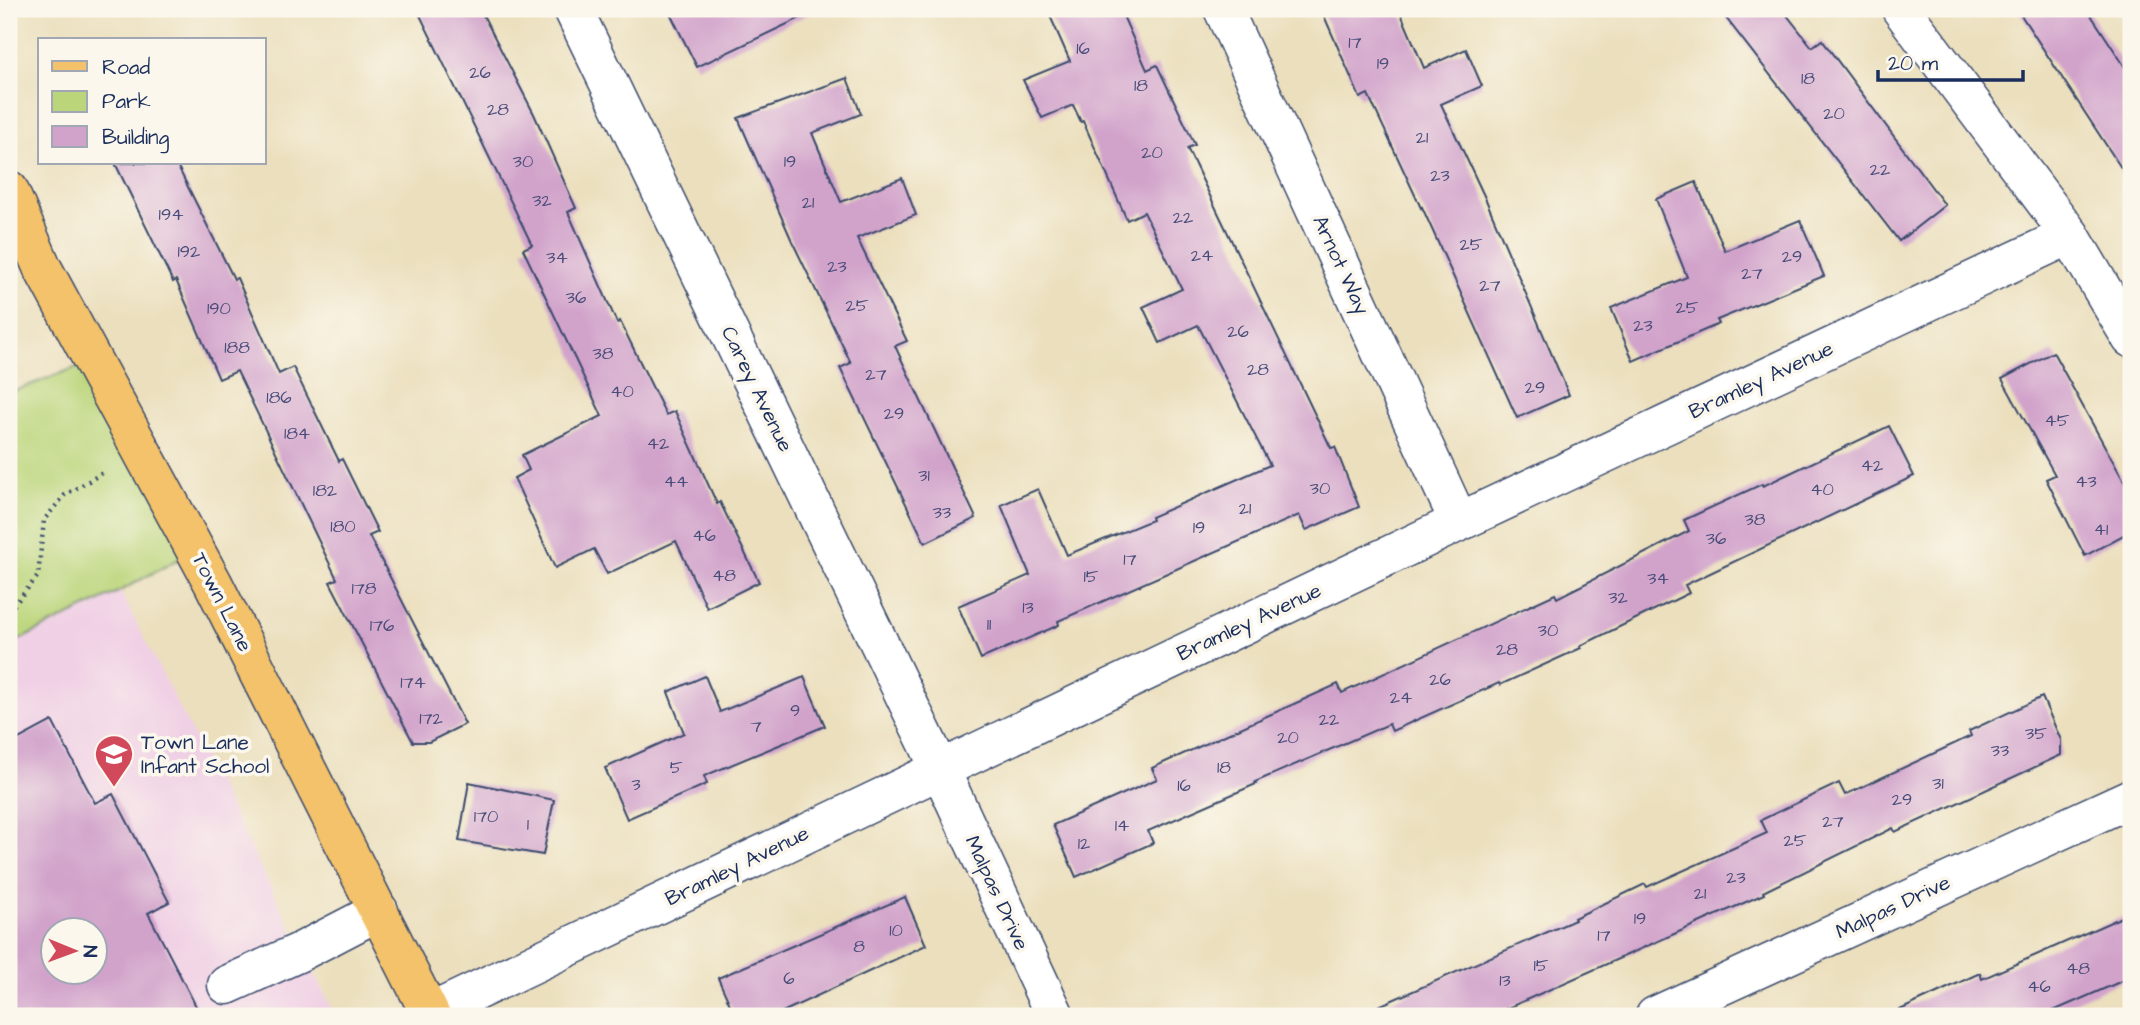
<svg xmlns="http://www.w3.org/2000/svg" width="2140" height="1025" font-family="'Architects Daughter',sans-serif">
	<rect width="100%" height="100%" fill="#fbf7ec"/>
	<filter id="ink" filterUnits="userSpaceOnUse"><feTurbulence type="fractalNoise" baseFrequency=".0143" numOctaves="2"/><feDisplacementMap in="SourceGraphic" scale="14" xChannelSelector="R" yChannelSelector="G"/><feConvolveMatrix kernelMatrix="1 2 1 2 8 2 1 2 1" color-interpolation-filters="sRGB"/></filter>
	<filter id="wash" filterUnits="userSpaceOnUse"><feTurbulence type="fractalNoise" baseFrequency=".00686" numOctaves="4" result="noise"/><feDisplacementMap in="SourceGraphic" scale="28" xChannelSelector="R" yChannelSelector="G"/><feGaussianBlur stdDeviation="1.57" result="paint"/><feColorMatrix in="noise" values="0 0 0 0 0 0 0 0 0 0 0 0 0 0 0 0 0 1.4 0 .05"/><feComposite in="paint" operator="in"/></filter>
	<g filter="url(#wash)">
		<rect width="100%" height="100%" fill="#ebdfbd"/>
		<path fill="#f0d0e5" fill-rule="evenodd" d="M120,591L336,1016H9V645ZM52,930H94V972H52Z"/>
		<path fill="#bbd57a" stroke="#6b826c" stroke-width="2" d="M93,361L195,550L120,591L9,645V393Z"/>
		<g id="blocks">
			<g fill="#d1a3cb" fill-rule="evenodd">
				<path d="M417,9H480L534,114L576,208L568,212L617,323L620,321L666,415L675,411L717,504L720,502L759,582L707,608L676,541L607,574L594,549L555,568L514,478L529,470L522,455L602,416L523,249L532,245Z"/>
				<path d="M668,9H819L697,67Z"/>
				<path d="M1047,9H1120L1147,70L1157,65L1195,145L1187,148L1331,448L1335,447L1359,507L1306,530L1299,515L1058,621L1059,625L981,659L958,606L1030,575L1001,505L1038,489L1067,555L1152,520L1151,517L1270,465L1198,325L1160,343L1143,307L1182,289L1144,212L1127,220L1083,121L1081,122L1073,105L1042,118L1023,80L1070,61Z"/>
				<path d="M1321,9H1399L1424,68L1466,49L1482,86L1441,104L1486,200L1569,395L1517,418L1422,207L1421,208L1368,94L1360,98Z"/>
				<path d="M1719,9H1782L1812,47L1822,40L1945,205L1899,241Z"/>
				<path d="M2017,9H2087L2131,76V183Z"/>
				<path d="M847,78L861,114L812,133L841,202L902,178L916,215L857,238L907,341L895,346L976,518L925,543L840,368L851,363L792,241L738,118Z"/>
				<path d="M115,163H176L234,279L237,278L279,374L293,367L339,461L342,459L378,532L369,536L465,724L429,742H413L330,582L337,579L237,371L219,379L176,280L173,282Z"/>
				<path d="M1696,182L1725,251L1800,220L1824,276L1717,320L1719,324L1633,361L1611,308L1687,277L1656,199Z"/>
				<path d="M2053,352L2131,494V531L2085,556L2046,479L2055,475L2002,379Z"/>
				<path d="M1889,426L1914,476L1685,585L1689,593L1580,646L1581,648L1500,685L1499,683L1392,731L1389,724L1255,782L1256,784L1148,831L1153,843L1076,877L1053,825L1157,779L1152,768L1338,684L1342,693L1555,594L1557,598L1689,531L1684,520L1762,484L1763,486Z"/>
				<path d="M705,676L720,712L804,677L825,726L704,776L707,784L627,819L605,768L684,733L668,692Z"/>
				<path d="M2042,697L2061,740V755L1895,832L1893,828L1763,892L1764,894L1490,1016H1356L1575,920L1574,918L1645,884L1647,887L1767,833L1761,820L1839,783L1845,795L1971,736L1969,731Z"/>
				<path d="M52,721L95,803L113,794L169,902L148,913L201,1016H9V744ZM52,930H94V972H52Z"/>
				<path d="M469,782L554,800L543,855L459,841Z"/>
				<path d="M905,897L926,945L774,1016H735L718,978Z"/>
				<path d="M2131,913V977L2042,1016H1887L1980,973L1982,979Z"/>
			</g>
		</g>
	</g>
	<g filter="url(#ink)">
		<use href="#blocks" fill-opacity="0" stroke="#3a496c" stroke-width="2"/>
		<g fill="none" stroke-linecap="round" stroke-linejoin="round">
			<g stroke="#3a496c" stroke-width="41">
				<g id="minor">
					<path d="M573,9L940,769L1055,1016"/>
					<path d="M1223,9L1459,522"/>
					<path d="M1901,9L2070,235L2131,338"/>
					<path d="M227,985L300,952L379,911"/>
					<path d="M430,1013L1459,522L2070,235"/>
					<path d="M1655,1016L2131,798"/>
				</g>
			</g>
			<g stroke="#3a496c" stroke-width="41">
				<path id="major" d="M9,190L42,267L213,583L431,1016"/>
			</g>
			<path stroke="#3a496c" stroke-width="4.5" stroke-dasharray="2 5" stroke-linecap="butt" d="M9,611L38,576L44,520L65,495L104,472"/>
			<use href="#minor" stroke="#fff" stroke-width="38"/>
			<use href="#major" stroke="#f3c26a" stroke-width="38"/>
		</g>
	</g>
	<defs>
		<g id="school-pin" transform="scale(2.0125)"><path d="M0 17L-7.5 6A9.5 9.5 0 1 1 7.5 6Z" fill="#d1495b" stroke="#fbf7ec"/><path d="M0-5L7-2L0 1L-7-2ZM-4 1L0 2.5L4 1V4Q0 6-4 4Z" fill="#fff"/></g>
	</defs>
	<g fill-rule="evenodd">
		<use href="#school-pin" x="114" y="754"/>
	</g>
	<g text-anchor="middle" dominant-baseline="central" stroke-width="7" stroke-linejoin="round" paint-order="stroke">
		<g font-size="18" fill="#484c79">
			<text x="1355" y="42">17</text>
			<text x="1083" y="48">16</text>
			<text x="1383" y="63">19</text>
			<text x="480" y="72">26</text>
			<text x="1808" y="78">18</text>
			<text x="1141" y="85">18</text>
			<text x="498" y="109">28</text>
			<text x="1834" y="113">20</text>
			<text x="1422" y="137">21</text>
			<text x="1152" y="152">20</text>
			<text x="523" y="161">30</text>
			<text x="790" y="161">19</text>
			<text x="1880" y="169">22</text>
			<text x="1440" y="175">23</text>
			<text x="542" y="200">32</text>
			<text x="808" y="202">21</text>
			<text x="171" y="214">194</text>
			<text x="1183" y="217">22</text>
			<text x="1471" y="244">25</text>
			<text x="189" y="251">192</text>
			<text x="1202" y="255">24</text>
			<text x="1792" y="256">29</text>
			<text x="557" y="257">34</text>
			<text x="837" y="266">23</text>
			<text x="1752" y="273">27</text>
			<text x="1490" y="285">27</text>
			<text x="576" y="297">36</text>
			<text x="857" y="305">25</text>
			<text x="1687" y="307">25</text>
			<text x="219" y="308">190</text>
			<text x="1643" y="325">23</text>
			<text x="1238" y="331">26</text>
			<text x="237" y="347">188</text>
			<text x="603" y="353">38</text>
			<text x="1258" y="369">28</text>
			<text x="876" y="374">27</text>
			<text x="1535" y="387">29</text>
			<text x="622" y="391">40</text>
			<text x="279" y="397">186</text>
			<text x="894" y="413">29</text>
			<text x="2057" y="420">45</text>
			<text x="297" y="433">184</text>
			<text x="658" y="443">42</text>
			<text x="1872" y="465">42</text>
			<text x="924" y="475">31</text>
			<text x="676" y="481">44</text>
			<text x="2086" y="481">43</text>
			<text x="1320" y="488">30</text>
			<text x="1822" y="489">40</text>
			<text x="325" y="490">182</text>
			<text x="1245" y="508">21</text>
			<text x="942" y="512">33</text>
			<text x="1755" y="519">38</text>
			<text x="343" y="526">180</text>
			<text x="1199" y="527">19</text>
			<text x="2101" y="529">41</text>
			<text x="704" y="535">46</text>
			<text x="1716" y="538">36</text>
			<text x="1130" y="559">17</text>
			<text x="724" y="575">48</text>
			<text x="1091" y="576">15</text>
			<text x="1658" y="578">34</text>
			<text x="364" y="588">178</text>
			<text x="1618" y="597">32</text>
			<text x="1028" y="607">13</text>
			<text x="989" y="624">11</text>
			<text x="382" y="625">176</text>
			<text x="1548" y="630">30</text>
			<text x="1507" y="649">28</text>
			<text x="1440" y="679">26</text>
			<text x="413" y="682">174</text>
			<text x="1401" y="697">24</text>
			<text x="795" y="710">9</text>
			<text x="431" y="718">172</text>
			<text x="1329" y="719">22</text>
			<text x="756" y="726">7</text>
			<text x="2036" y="733">35</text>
			<text x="1288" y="737">20</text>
			<text x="2000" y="750">33</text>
			<text x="676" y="767">5</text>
			<text x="1224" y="767">18</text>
			<text x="1938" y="783">31</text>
			<text x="636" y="784">3</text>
			<text x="1184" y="785">16</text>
			<text x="1902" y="799">29</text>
			<text x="486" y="816">170</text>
			<text x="1833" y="821">27</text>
			<text x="528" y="824">1</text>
			<text x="1122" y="825">14</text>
			<text x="1795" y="840">25</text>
			<text x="1084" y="843">12</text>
			<text x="1736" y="877">23</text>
			<text x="1700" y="893">21</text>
			<text x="1640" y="918">19</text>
			<text x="896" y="930">10</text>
			<text x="1604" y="935">17</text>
			<text x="859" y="946">8</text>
			<text x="1541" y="965">15</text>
			<text x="2078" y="968">48</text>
			<text x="789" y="978">6</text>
			<text x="1505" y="980">13</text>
			<text x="2039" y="986">46</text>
		</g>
		<g font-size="21" fill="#1b2f5e" stroke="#fbf7ec">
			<text transform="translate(1341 265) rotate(65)">Arnot Way</text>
			<text transform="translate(1761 380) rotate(-25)">Bramley Avenue</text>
			<text transform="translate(757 389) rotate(64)">Carey Avenue</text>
			<text transform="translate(222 602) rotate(63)">Town Lane</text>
			<text transform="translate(1249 622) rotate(-25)">Bramley Avenue</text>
			<text transform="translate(737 866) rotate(-26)">Bramley Avenue</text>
			<text transform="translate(997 893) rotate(65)">Malpas Drive</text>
			<text transform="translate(1893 907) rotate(-25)">Malpas Drive</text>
		</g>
		<g font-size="21" fill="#1b2f5e" stroke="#fbf7ec" text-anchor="start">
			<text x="141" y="742">Town Lane<tspan x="141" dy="24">Infant School</tspan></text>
		</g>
	</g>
	<rect width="2140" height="1025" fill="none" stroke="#fbf7ec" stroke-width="35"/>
	<rect x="38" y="38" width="228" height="126" fill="#fbf7ec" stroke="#a1a7b3" stroke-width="2"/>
	<rect x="52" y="61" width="35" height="10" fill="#f3c26a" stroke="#a1a7b3" stroke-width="2"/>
	<text x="102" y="74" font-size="21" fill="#1b2f5e">Road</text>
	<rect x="52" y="91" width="35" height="21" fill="#bbd57a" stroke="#a1a7b3" stroke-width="2"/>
	<text x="102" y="108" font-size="21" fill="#1b2f5e">Park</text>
	<rect x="52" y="126" width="35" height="21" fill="#d1a3cb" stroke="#a1a7b3" stroke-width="2"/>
	<text x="102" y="144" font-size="21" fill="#1b2f5e">Building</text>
	<g transform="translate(74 951) rotate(91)"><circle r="33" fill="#fbf7ec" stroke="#a1a7b3" stroke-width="2"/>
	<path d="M0-5L12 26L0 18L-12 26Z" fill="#d1495b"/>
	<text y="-10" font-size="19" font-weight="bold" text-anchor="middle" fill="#1b2f5e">N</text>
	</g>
	<path d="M1878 70v10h145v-10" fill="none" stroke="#1b2f5e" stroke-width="3.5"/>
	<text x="1888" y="70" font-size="21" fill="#1b2f5e" stroke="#fbf7ec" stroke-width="5" paint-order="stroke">20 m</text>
</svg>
